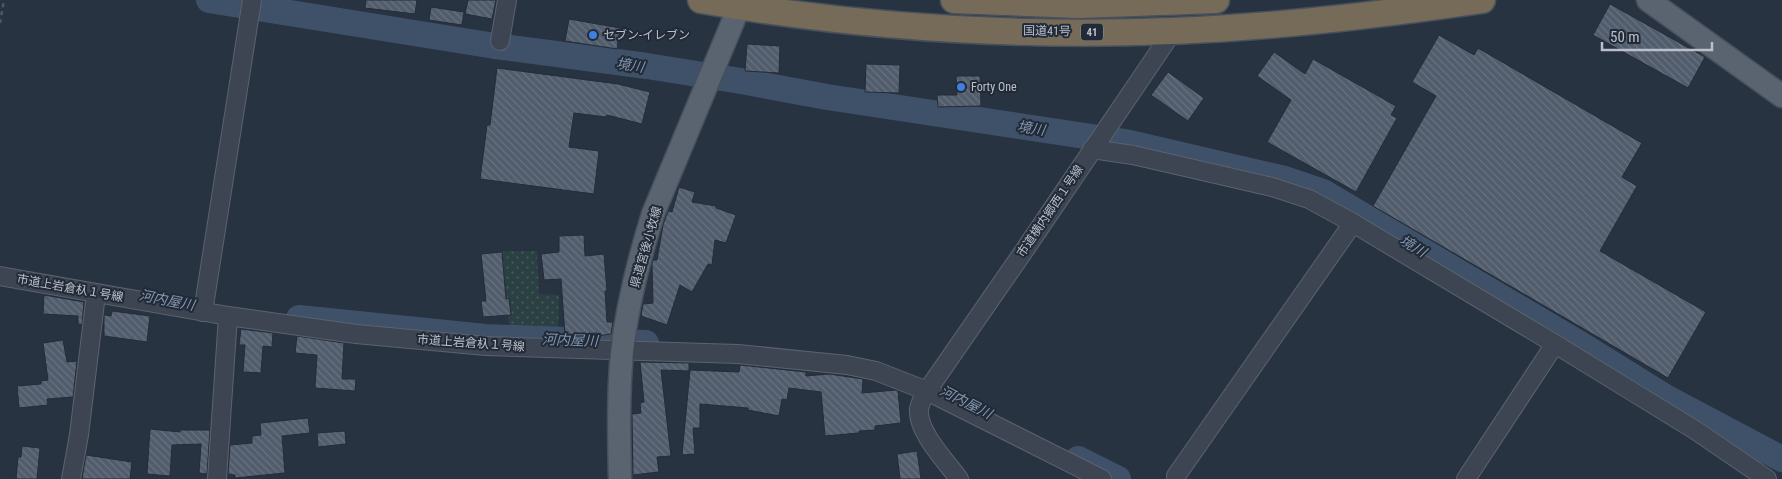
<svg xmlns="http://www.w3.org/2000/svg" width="1782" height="479" font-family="'Roboto Condensed','Noto Sans JP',sans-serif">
	<defs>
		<pattern id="park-dots" width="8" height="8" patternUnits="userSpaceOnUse" patternTransform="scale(1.25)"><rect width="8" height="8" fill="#2a4042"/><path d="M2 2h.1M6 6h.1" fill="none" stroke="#475a5c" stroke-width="1.8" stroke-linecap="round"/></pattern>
		<pattern id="building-back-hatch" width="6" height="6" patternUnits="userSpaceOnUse" patternTransform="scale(1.25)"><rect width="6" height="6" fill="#515c6c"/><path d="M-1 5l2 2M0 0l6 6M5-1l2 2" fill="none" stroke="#687280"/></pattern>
	</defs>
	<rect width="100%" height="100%" fill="#283341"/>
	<path fill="url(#park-dots)" d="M503,251H537L539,294L559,295L558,335L509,333L508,298L503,296Z"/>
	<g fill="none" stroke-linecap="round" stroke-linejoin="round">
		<g stroke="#3f5169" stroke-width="26">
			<path d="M209,0L495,46L647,66L741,81L827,97L1125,142L1285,179L1323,192L1580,344L1667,398L1782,459"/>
			<path d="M299,318L485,337L646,343"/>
			<path d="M1078,459L1118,479"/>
		</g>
	</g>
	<g fill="url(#building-back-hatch)" stroke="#232c38">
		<path d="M366,0H417L415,14L365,8Z"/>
		<path d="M468,0H496L492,19L465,14Z"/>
		<path d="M1610,4L1705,57L1688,88L1593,35Z"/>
		<path d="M431,7L464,12L462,25L429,20Z"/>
		<path d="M569,19L620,28L617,49L565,41Z"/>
		<path d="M1439,35L1474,55L1478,48L1642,143L1622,177L1637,186L1600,251L1706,312L1668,378L1373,206L1436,96L1412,82Z"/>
		<path d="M747,44L780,46L779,73L745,71Z"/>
		<path d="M1274,52L1305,74L1313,59L1396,106L1391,115L1397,118L1356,192L1267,142L1291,100L1257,76Z"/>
		<path d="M866,64L900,65L899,93L865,92Z"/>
		<path d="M497,68L618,84L650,92L642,124L607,115L606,117L574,113L569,147L599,151L594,194L480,179L487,125H490Z"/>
		<path d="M1168,72L1204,98L1188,121L1151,95Z"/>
		<path d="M956,76H980L981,106L938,107L937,95H957Z"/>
		<path d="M679,187L695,192L692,202L716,206V208L736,215L726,243L715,240L712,265L708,264L692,292L680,285L667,325L641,316L643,304L653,303L652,264L653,260H657L663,225L668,211L672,212Z"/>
		<path d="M584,235L585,256L604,254L607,291H605L607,322H613L611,334L597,336V333L565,335L561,279L544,280L541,254L559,252V236Z"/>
		<path d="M502,252L506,299L509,298L511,315L483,317L481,301H486L481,254Z"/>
		<path d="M44,295L84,302L82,325L78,324V316L43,314Z"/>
		<path d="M112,311L150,316L147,342L104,336V315L111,316Z"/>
		<path d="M241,329L273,333L272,347L263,346L261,373L243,372L245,345H239Z"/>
		<path d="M297,336L344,343L342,379H356L355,391L315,388L317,355L295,353Z"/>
		<path d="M63,340L67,362L77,361L73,397L47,399L48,405L19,408L17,386L41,384V381L48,380L43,343Z"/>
		<path d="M640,362L689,363V371L661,370L671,456L657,457L659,472L633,475L632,414L641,413L640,403L644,402Z"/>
		<path d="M740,365L806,372V376L829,374L863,379L862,393L896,390L898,391L901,423L875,426V430L859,431V433L825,436L821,392L789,388L787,400L782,399L779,416L748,410V408L700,404V428H693L695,454L682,455L690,370L739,372Z"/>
		<path d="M308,418L310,433L282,436L285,473L235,478V475L228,474L230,445L252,443V436L261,435L260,423Z"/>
		<path d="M150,429L180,432V430H210L207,474L199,473L201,444L172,445L170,476L147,474Z"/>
		<path d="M345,431L346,444L318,447L317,433Z"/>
		<path d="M22,446L40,448L37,479H16L18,457H21Z"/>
		<path d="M917,451L921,479H900L897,454Z"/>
		<path d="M86,455L132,462L130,479H82Z"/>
	</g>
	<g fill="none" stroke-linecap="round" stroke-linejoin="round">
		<g stroke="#5a636e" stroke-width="20">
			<g id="minor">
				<path d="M500,41L507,0"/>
				<path d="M1092,149L1133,155L1272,187L1309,199L1353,223L1555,344L1695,430L1767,479"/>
				<path d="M0,276L228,316L356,334L486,346L738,354L847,365L876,371L927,391L1102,479"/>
				<path d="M203,312L252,0"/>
				<path d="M1176,476L1353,223"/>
				<path d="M71,479L79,435L96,294"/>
				<path d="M217,479L228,316"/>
				<path d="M959,479C946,461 917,432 919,409C920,403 924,396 927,391L1026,248L1173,31"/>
				<path d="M1466,479L1555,344"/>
			</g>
		</g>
		<g stroke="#464e5a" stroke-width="25">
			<g id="major">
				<path d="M1648,0L1782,96"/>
				<path d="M620,479C619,437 618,395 622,352C627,306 639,259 653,214L742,0"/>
			</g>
		</g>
		<g stroke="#47505b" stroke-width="29">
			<g id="highway">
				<path d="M701,0C856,27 1015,37 1173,31C1276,27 1380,15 1482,0"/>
				<path d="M954,0L1078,5L1216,0"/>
			</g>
		</g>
		<path stroke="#485c5f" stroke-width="2.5" stroke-dasharray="4 4" stroke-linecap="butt" d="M0,23L4,0"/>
		<use href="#minor" stroke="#3c4551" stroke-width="18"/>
		<use href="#major" stroke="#5a6471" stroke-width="22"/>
		<use href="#highway" stroke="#766b59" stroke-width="26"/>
	</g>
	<g fill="#3f7fe0" stroke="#212a36" stroke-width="2">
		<circle cx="593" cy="35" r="5"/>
		<circle cx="961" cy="87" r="5"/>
	</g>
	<g text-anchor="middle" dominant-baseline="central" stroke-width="4" stroke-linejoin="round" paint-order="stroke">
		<rect fill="#212a36" stroke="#8b939e" stroke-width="1" x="1081" y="23.5" width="22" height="17" rx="4"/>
		<g font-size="11" font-weight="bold" fill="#b9c0cb">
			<text x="1092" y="32">41</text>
		</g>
		<g font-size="12" fill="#b9c0cb" stroke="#212a36">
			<text transform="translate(1047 31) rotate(1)">国道41号</text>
			<text transform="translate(1050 211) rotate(-56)">市道横内郷西１号線</text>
			<text transform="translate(646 247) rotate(-74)">県道宮後小牧線</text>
			<text transform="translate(70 288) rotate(10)">市道上岩倉杁１号線</text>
			<text transform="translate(471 343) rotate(4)">市道上岩倉杁１号線</text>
		</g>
		<g font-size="12" fill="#b9c0cb" stroke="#212a36" text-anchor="start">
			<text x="603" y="35">セブン-イレブン</text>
			<text x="971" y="87">Forty One</text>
		</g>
		<g font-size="14" font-style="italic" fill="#8297b1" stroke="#212a36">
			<text transform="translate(630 65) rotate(9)">境川</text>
			<text transform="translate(1031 128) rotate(9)">境川</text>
			<text transform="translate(1413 246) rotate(31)">境川</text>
			<text transform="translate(167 300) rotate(11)">河内屋川</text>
			<text transform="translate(570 340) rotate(2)">河内屋川</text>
			<text transform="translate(966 402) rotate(27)">河内屋川</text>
		</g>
	</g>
	<path d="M1602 42v8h110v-8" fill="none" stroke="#b9c0cb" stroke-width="2.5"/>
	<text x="1610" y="42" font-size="15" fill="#b9c0cb" stroke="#212a36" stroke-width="4" paint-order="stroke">50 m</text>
</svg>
